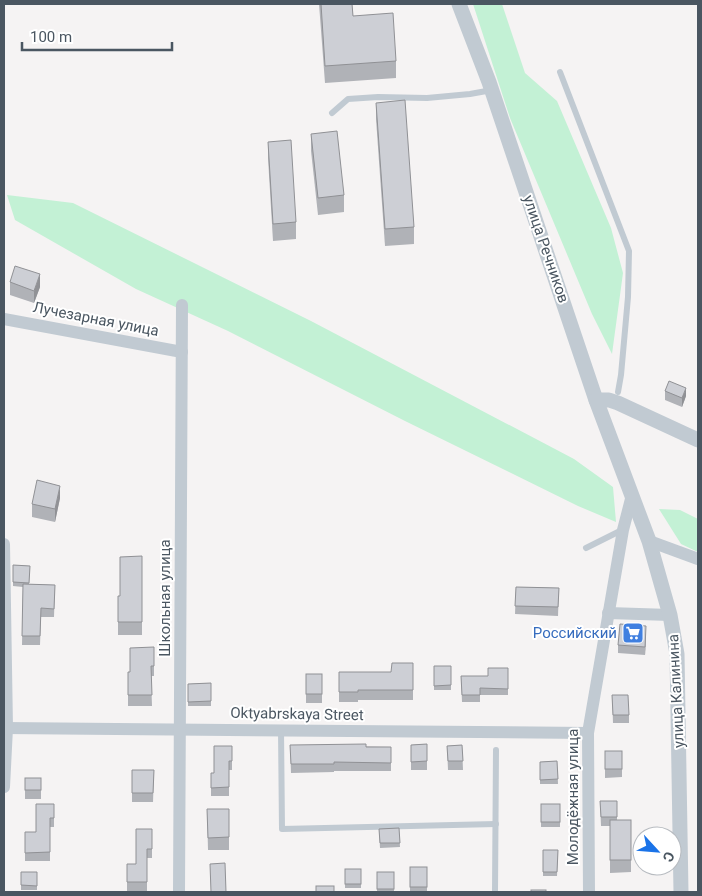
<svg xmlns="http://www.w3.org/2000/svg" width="702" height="896" font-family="Roboto,sans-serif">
	<rect width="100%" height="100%" fill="#f5f3f3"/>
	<g fill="#c3f1d5">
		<path d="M473,4H502L525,73L557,101L611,228L623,273L612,354L592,314L510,118Z"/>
		<path d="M7,195L73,203L311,321L574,459L613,487L616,522L578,506L405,421L228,331L136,289L15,220Z"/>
		<path d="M659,509L680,510L698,519V552L681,544Z"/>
	</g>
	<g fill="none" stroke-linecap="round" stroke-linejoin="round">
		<g stroke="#c1cad2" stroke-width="6">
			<path d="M560,72L629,251L628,297L621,375L618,392"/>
			<path d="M332,113L348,99L378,97L427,98L470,94L492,90"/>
			<path d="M586,548L622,530"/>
			<path d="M281,730L282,829L496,824"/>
			<path d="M495,892L496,750"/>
		</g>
		<g stroke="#c1cad2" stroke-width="12">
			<path d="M4,319L182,352"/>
			<path d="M649,541L698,559"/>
			<path d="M4,544L7,728L4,787"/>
			<path d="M608,613L670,615"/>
			<path d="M4,728L588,733"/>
			<path d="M179,892L182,305"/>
			<path d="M589,892L588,733L623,530L632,495"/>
		</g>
		<g stroke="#c1cad2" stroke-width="15">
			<path d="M459,4L489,82L596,400L649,541L670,615L677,654L681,892"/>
			<path d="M596,400H609L618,403L698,440"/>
		</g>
	</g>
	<g fill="#b0b2b7">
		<path d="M319,4H352L353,16L396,61V78L325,83Z"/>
		<path d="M376,103L414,227V244L385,246L376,119Z"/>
		<path d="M311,134L344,195V212L318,215L311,151Z"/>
		<path d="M268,142L296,222V239L273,241L268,158Z"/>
		<path d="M10,282L40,287L34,303L10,295Z"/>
		<path d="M665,391L686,396L682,407L665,400Z"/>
		<path d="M60,498L55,522L32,517V504Z"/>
		<path d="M142,556V635H118V596H120Z"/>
		<path d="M13,565L30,566L29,584L55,585L54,617H41L40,645H22L23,587L13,586Z"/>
		<path d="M516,587L559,588L558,616L515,614Z"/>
		<path d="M646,634L645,655L618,653V645Z"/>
		<path d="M154,647V676H151L152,706H128V672H130Z"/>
		<path d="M413,663V700H358V702H339V672H391Z"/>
		<rect x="434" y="666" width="17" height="24"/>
		<path d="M508,668V695H480V702H462L461,676H488Z"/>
		<rect x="306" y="674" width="16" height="29"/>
		<path d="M211,683V706H188V684Z"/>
		<path d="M612,695L629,715V723H613Z"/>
		<path d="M427,744V770H411V745Z"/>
		<path d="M290,745L391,747V771H334V772L291,773Z"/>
		<path d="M462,745L463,770H448L447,746Z"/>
		<path d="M232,746V770H229V796H211V773H214Z"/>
		<path d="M605,751H622V777L605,778Z"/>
		<path d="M557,761L558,784H540V762Z"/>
		<path d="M132,770H154L153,802H132Z"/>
		<rect x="25" y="778" width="16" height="21"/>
		<path d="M600,801H617V820H631V872L610,873V826H601Z"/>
		<path d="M54,804V827H50V861H25V832H36Z"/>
		<rect x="541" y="804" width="19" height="23"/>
		<path d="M207,809H229V850H208Z"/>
		<path d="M399,828L400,847L380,848L379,829Z"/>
		<path d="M152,829V858H147V891H127V864H136Z"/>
		<path d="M543,850H558L557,876H543Z"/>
		<rect x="410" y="867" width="17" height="24"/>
		<rect x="345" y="869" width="16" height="19"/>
		<rect x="21" y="872" width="16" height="18"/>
		<rect x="377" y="872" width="17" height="20"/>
	</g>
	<g fill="#909195">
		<path d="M40,274V287L34,303V291Z"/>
		<path d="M686,388V396L682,407V398Z"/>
		<path d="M60,486V498L55,522V509Z"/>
		<path d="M646,626V634L645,655V647Z"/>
	</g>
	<g fill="#cdcfd5" stroke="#909195">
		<path d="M321,4H352L353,16L393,13L396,61L325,66Z"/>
		<path d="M405,100L414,227L385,229L376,103Z"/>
		<path d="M337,131L344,195L318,198L311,134Z"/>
		<path d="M291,140L296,222L273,224L268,142Z"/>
		<path d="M15,266L40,274L34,291L10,282Z"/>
		<path d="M669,381L686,388L682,398L665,391Z"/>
		<path d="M37,480L60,486L55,509L32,504Z"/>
		<path d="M142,556V622H118V596H120V557Z"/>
		<path d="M13,565L30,566L29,583L13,582Z"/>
		<path d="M23,584L55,585L54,609L41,608L40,636H22Z"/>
		<path d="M516,587L559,588L558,607L515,606Z"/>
		<path d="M620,624L646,626L645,647L618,645Z"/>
		<path d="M154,647V666H151L152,695H128V672H130V648Z"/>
		<path d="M392,663H413V690H358V692H339V672H391Z"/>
		<path d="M434,666H451V685L434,686Z"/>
		<path d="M488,668H508V689L480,688V695H462L461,676H488Z"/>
		<rect x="306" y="674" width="16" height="20"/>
		<path d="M211,683V701L188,702V684Z"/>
		<path d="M612,695H628L629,715H613Z"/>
		<path d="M366,744V747H391V763L334,762V764H291L290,745Z"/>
		<path d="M427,744V761L411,762V745Z"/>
		<path d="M462,745L463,761H448L447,746Z"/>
		<path d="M214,746H232V761H229V787L211,788V773H214Z"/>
		<rect x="605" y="751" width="17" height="18"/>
		<path d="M557,761L558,779L540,780V762Z"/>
		<path d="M132,770H154L153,793H132Z"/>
		<rect x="25" y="778" width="16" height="12"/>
		<path d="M600,801H617V817H601Z"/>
		<path d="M36,804H54V818H50V852L25,853V832H36Z"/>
		<rect x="541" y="804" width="19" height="18"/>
		<path d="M207,809H229V837L208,838Z"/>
		<rect x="610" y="820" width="21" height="40"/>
		<path d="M399,828L400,843H380L379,829Z"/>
		<path d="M136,829H152V849H147V882H127V864H136Z"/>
		<path d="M543,850H558L557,872H543Z"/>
		<path d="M225,863L226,892H211L210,864Z"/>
		<rect x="410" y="867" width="17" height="20"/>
		<rect x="345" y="869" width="16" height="15"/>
		<path d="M21,872H37V886L21,885Z"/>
		<rect x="377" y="872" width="17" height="17"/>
		<rect x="316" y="886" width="18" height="6"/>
		<rect x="531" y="890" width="15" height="2"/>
	</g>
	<defs>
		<g id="supermarket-square" transform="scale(1.125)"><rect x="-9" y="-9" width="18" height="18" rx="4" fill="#3f7fe0" stroke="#fff"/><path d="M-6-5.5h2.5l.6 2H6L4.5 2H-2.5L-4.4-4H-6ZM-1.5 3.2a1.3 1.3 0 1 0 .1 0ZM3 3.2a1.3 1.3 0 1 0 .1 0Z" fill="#fff"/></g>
	</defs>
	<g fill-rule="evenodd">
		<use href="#supermarket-square" x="633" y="633"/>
	</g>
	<g text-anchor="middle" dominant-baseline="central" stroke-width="4" stroke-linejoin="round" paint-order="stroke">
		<g font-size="15" fill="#4a5661" stroke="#fff">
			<text transform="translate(546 249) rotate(71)">улица Речников</text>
			<text transform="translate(96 319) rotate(11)">Лучезарная улица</text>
			<text transform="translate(165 598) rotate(-90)">Школьная улица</text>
			<text transform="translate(676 691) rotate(-93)">улица Калинина</text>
			<text transform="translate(297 714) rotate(1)">Oktyabrskaya Street</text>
			<text transform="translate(573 797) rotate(-90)">Молодёжная улица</text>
		</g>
		<g font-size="15" fill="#366cbe" stroke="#fff" text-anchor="end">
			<text x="617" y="633">Российский</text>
		</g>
	</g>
	<rect width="702" height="896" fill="none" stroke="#4a5661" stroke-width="10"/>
	<g transform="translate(657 851) rotate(116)"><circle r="24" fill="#ffffff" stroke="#b7bbc0"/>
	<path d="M0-4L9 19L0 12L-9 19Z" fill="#1a73e8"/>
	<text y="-8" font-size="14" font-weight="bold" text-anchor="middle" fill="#4a5661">С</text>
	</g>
	<path d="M22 42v8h150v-8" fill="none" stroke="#4a5661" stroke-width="2.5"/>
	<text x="30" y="42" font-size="15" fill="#4a5661" stroke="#ffffff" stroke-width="4" paint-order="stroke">100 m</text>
</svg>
